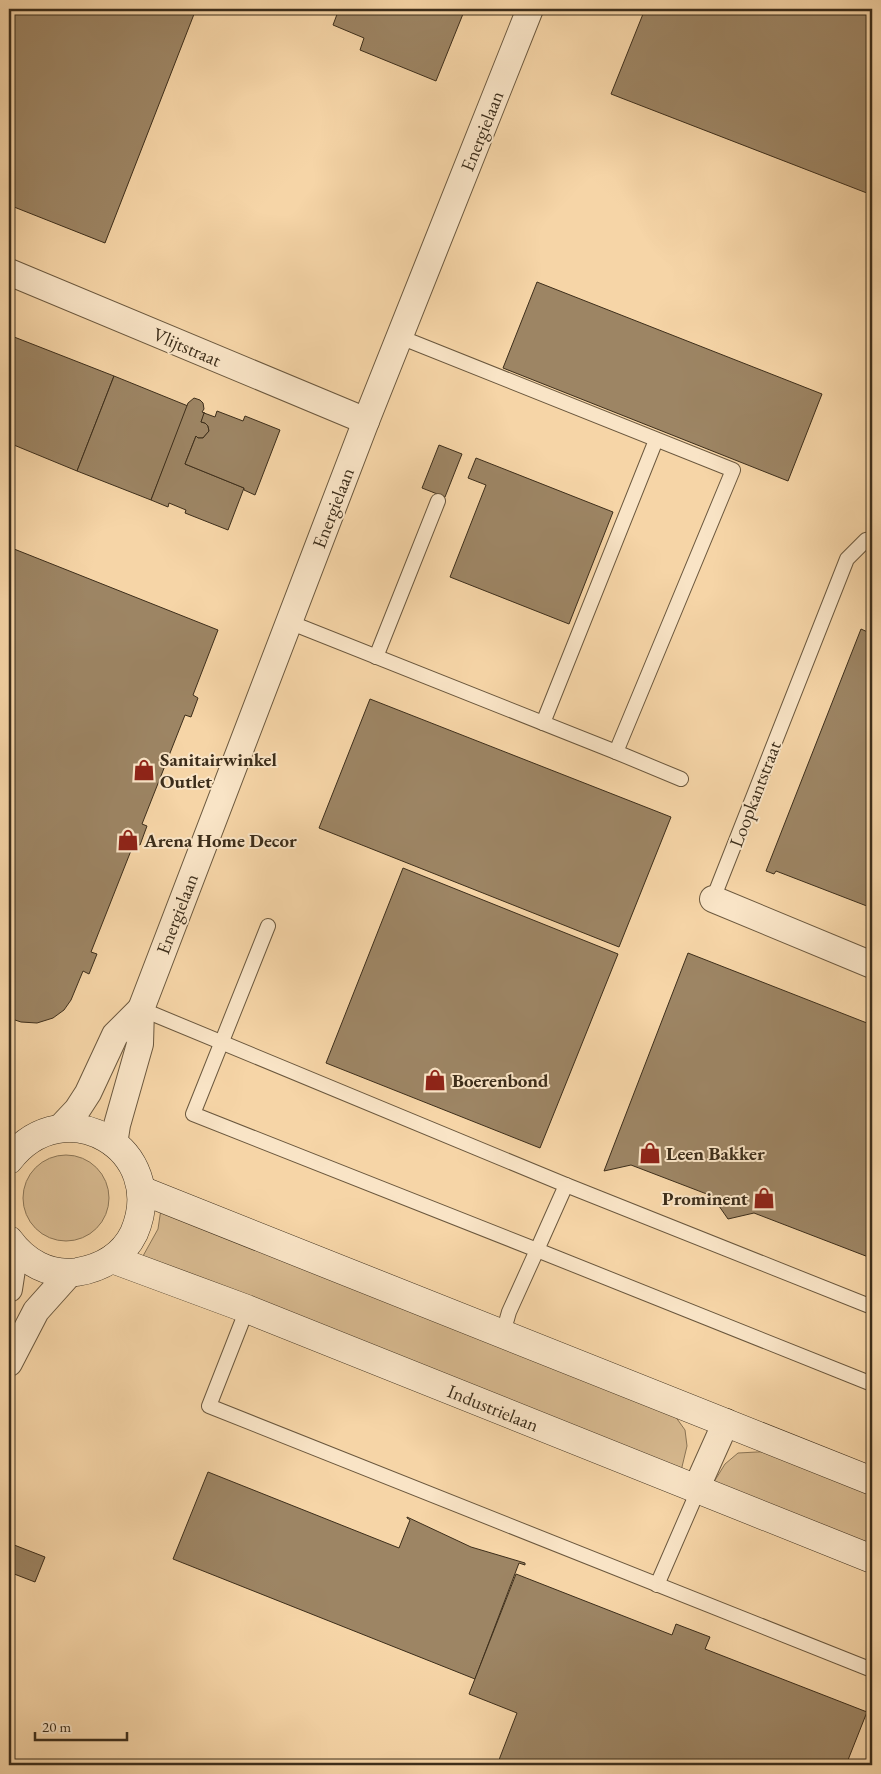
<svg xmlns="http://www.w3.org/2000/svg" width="881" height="1774" font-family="'EB Garamond',serif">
	<rect width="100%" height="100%" fill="#f6d5a7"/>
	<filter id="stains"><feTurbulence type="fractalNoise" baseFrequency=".004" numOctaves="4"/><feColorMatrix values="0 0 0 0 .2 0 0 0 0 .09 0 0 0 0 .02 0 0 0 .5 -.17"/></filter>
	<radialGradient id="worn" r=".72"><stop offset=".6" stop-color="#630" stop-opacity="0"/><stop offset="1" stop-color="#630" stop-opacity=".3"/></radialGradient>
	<g fill="#d7b98f" stroke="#8a7455">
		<circle cx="66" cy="1198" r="43"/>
		<path d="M161,1209L675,1416L685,1430L687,1446L681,1471L143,1256L158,1229Z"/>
		<path d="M776,1451L872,1489V1548L712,1485L725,1464L738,1453Z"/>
	</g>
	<g fill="#9d8564" stroke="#3d2e1b">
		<path d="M9,9H196L105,243L9,205Z"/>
		<path d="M339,9H465L436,81L360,50L364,38L333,25Z"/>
		<path d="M645,9H872V195L611,94Z"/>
		<path d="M537,282L822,394L788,481L503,368Z"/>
		<path d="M9,335L114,376L77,471L9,443Z"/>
		<path d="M114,376L188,406L151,500L77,471Z"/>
		<path d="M194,398L200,400L203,403L204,409L202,412L205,413L201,422L205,423L208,426L209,431L203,438H198L196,436L185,464L244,488L228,530L185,513L186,510L169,503L168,507L151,500L188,403Z"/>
		<path d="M217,411L243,421L245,416L280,430L255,495L244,490V488L185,464L196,436L198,438H203L209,431L208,426L205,423L201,422L204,413L215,417Z"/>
		<path d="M439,445L462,454L445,497L422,488Z"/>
		<path d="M476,458L613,512L569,624L450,577L486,485L468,478Z"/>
		<path d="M9,547L218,630L193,695L198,698L191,717L185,715L142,824L147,826L140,845L134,843L91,952L97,954L89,974L83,971L71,1000L64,1010L53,1018L37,1023L21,1022L9,1018Z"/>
		<path d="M872,599V613L868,611Z"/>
		<path d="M861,629L872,634V910V908L776,871L774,874L766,871Z"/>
		<path d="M370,699L671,817L619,947L319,828Z"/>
		<path d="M403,868L618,954L540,1148L326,1063Z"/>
		<path d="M688,953L872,1025V1261L871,1258L754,1213L728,1219L712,1196L631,1165L604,1171Z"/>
		<path d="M208,1472L399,1548L410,1520L407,1518V1517L471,1547L525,1563V1565L519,1563L475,1679L173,1559Z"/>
		<path d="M9,1543L45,1557L35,1582L9,1572Z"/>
		<path d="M516,1574L672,1635L676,1624L710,1637L705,1649L867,1712L846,1765H497L517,1713L469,1694Z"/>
	</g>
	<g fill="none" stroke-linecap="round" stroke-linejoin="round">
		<g stroke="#6b583e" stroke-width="16">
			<g id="lane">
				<path d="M289,622L616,752L733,470L400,337"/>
				<path d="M376,657L438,501"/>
				<path d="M543,723L656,440"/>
				<path d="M616,752L681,779"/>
				<path d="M713,899L847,559L866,540L872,539"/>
				<path d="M268,926L193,1114L537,1250L509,1312L503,1333"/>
				<path d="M141,1009L566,1185L872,1307"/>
				<path d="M566,1185L537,1250L872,1384"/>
				<path d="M247,1309L209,1406L872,1670"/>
				<path d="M657,1585L693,1502L696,1489"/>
			</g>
		</g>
		<g stroke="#6b583e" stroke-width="28">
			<g id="street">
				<path d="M9,272L366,421"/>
				<path d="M713,899L872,965"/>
				<path d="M60,1128L77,1110L88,1093L115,1035L141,1009"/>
				<path d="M114,1144L117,1125L140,1044L141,1009L366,421L530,9"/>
				<path d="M9,1289L15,1250"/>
				<path d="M9,1363L36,1311L70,1273"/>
				<path d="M696,1489L726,1422"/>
			</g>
		</g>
		<g stroke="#3d2e1b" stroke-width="29">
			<g id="secondary">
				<path d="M9,1160C64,1088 170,1149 134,1233C123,1256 101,1268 77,1272C49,1276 25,1262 9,1240"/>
				<path d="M141,1190L872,1481"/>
				<path d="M112,1259L247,1309L872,1559"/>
			</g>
		</g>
		<use href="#lane" stroke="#f9e4c6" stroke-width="14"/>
		<use href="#street" stroke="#f9e4c6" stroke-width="26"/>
		<use href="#secondary" stroke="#f9e4c6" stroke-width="28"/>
	</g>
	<defs>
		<g id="shop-bare" transform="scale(1.725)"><path d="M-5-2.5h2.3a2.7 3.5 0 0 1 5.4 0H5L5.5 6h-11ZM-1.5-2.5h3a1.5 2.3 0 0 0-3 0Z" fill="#8f2418" stroke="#f9e4c6" stroke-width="2.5" paint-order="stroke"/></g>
	</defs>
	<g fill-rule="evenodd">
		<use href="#shop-bare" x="144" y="770"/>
		<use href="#shop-bare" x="128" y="840"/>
		<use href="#shop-bare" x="435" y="1080"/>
		<use href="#shop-bare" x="650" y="1153"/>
		<use href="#shop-bare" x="764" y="1198"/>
	</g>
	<g text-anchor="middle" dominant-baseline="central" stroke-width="4" stroke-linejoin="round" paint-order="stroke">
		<g font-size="19" fill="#3d2e1b" stroke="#f9e4c6">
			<text transform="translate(482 131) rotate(-68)">Energielaan</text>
			<text transform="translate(187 347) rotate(23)">Vlijtstraat</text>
			<text transform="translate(333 508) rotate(-69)">Energielaan</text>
			<text transform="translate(755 794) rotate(-69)">Loopkantstraat</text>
			<text transform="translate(177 914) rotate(-69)">Energielaan</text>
			<text transform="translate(493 1408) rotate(22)">Industrielaan</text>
		</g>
		<g font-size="19" font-weight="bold" fill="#3d2e1b" stroke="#f9e4c6" text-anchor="start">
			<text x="160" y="759">Sanitairwinkel<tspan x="160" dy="22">Outlet</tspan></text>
			<text x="144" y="840">Arena Home Decor</text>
			<text x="452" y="1080">Boerenbond</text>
			<text x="666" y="1153">Leen Bakker</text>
			<text x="748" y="1198" text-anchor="end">Prominent</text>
		</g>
	</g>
	<rect width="881" height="1774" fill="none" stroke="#f6d5a7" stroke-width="30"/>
	<rect x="10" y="10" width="861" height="1754" fill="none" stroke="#3d2e1b" stroke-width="2.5"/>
	<rect x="15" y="15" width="851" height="1744" fill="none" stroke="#3d2e1b"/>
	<path d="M35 1732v8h92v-8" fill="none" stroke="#3d2e1b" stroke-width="2.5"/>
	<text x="42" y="1732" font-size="15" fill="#3d2e1b" stroke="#f9e4c6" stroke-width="4" paint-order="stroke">20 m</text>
	<rect width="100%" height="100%" filter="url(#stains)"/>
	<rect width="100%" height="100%" fill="url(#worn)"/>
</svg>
